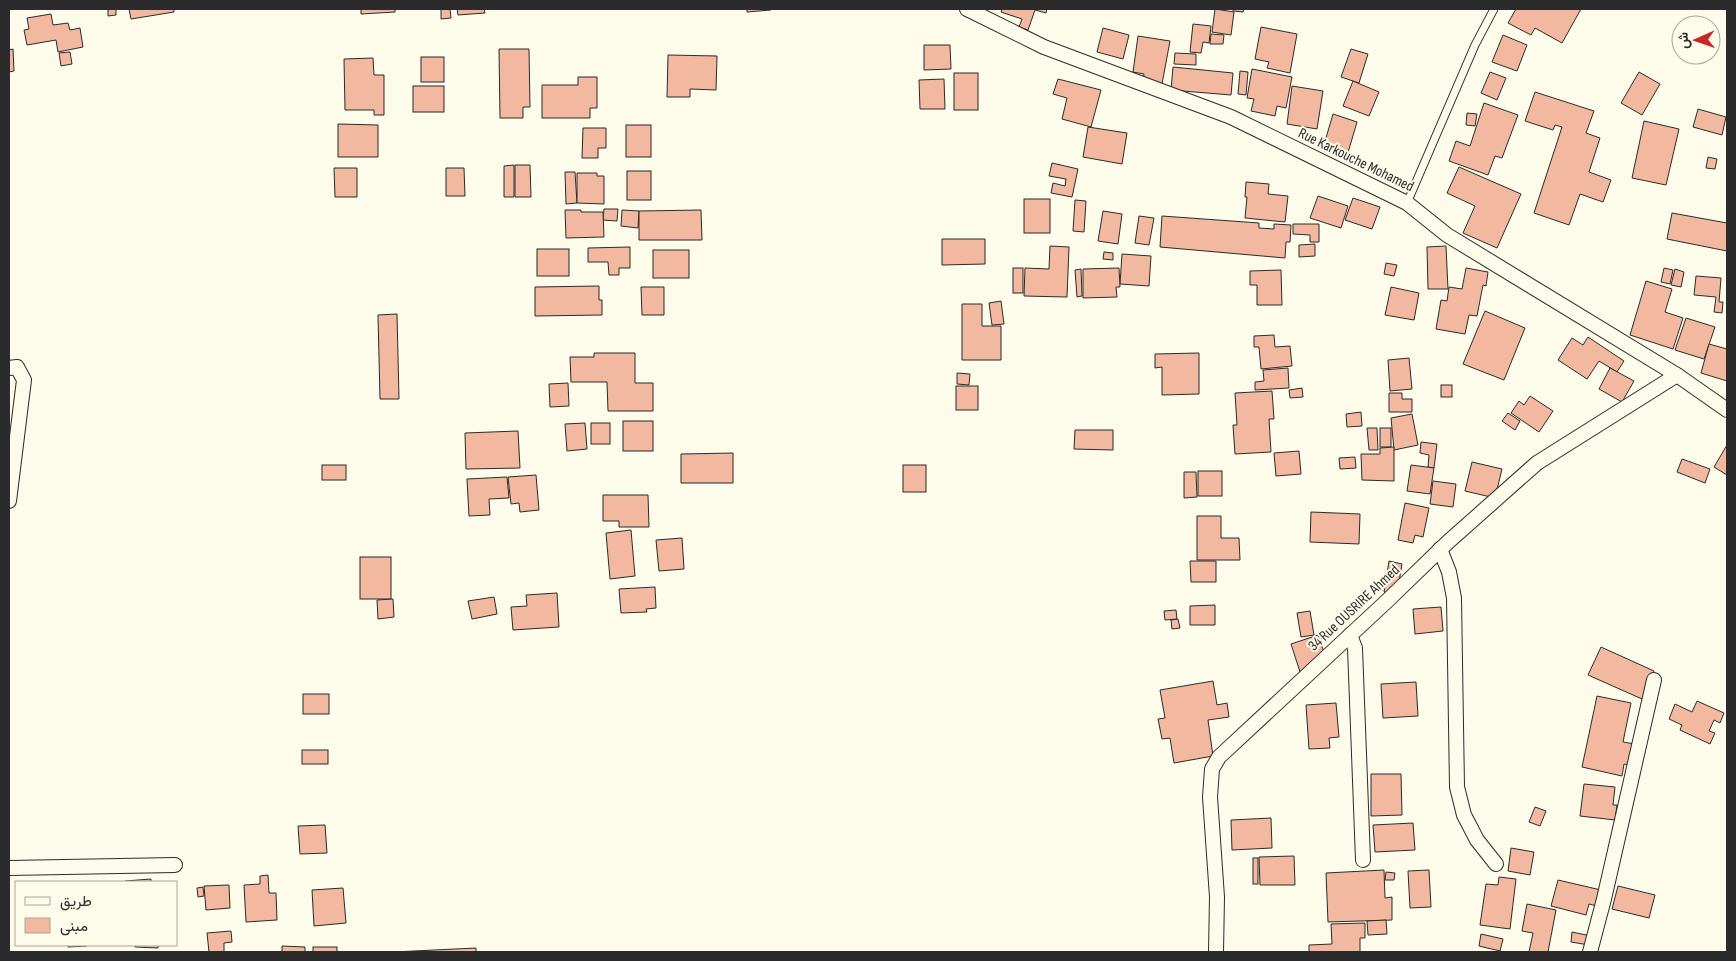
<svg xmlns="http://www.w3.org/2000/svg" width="1736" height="961" font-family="'Sofia Sans Condensed',Vazirmatn,sans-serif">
	<rect width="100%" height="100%" fill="#fdfbea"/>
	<g fill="#f2b8a0" stroke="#2b2b2b">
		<path d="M108,9H116V15L108,16Z"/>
		<path d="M129,9H174V12L131,19Z"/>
		<path d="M361,9H395V12L361,14Z"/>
		<path d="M441,9H450L451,18L441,19Z"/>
		<path d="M457,9H484L485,13L458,15Z"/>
		<path d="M747,9H771V10L747,12Z"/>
		<path d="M1002,9H1047L1046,13L1035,10L1028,30L1019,27L1022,19L1001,12Z"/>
		<path d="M1215,9L1234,12L1231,35L1212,32Z"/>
		<path d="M1233,9H1244L1243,12L1233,11Z"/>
		<path d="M1516,9H1581L1562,43L1535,28L1531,35L1508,23Z"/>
		<path d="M51,14L53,25L68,23L70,30L80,28L83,47L58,52L56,40L27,45L24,30L29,29L27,18Z"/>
		<path d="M1193,24L1211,26L1209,43L1203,42L1201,53L1190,52Z"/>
		<path d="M1261,27L1297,34L1290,73L1267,68L1269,62L1255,59Z"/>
		<path d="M1103,28L1129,35L1123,59L1097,52Z"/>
		<path d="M1211,34L1224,35L1223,44H1210Z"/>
		<path d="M1503,35L1527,45L1517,71L1492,62Z"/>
		<path d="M1138,36L1170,41L1162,84L1143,81L1144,74L1133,72Z"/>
		<path d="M924,45H950L951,69L924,70Z"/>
		<path d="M13,49L14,71L9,72V50Z"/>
		<path d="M499,49H529L530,107H523V118H500Z"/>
		<path d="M1351,49L1368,54L1359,83L1341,77Z"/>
		<path d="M70,52L72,64L61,66L59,53Z"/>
		<path d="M1175,53L1196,54V65L1174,64Z"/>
		<path d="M668,55L717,56L716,90L690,89V97H667Z"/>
		<rect x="421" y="57" width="23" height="25"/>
		<path d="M373,58L374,75H384V115H374V110H345L344,59Z"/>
		<path d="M1173,67L1233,73L1231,95L1171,90Z"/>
		<path d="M1252,69L1292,77L1286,108L1277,106L1275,116L1251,111L1254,99L1247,98Z"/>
		<path d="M1240,71L1248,72L1246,95L1238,94Z"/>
		<path d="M1490,72L1506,78L1497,100L1481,93Z"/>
		<path d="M1639,72L1660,84L1642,115L1621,103Z"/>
		<rect x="954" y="73" width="24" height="37"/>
		<path d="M578,77H597V108H590V118H542V85H578Z"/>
		<path d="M944,79L945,109H920L919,80Z"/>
		<path d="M1058,79L1101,90L1091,127L1062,119L1067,98L1053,94Z"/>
		<path d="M1353,81L1379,92L1369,116L1343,106Z"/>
		<rect x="413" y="86" width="31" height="26"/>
		<path d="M1292,86L1323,91L1317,129L1287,124Z"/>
		<path d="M1535,92L1594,111L1586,133L1600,138L1589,172L1611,180L1603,202L1580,194L1569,225L1534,213L1562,127L1555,125L1553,130L1525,121Z"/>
		<path d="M1484,103L1518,115L1502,158L1495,156L1488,175L1449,161L1456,141L1470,146Z"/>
		<path d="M1698,109L1726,117L1722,135L1693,127Z"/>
		<path d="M1467,113L1477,114L1475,126L1466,125Z"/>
		<path d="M1333,114L1357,122L1347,156L1323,148Z"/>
		<path d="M1644,121L1679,129L1666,185L1632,178Z"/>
		<path d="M338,124L378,125V157H338Z"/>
		<rect x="626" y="125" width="25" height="32"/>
		<path d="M1088,127L1127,133L1122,164L1083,157Z"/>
		<path d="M583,128H606V148H598V158H582Z"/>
		<path d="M1708,157L1717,159L1715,169L1706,168Z"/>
		<path d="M1052,163L1078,169L1072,197L1051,193L1053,183L1065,186L1066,179L1049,176Z"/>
		<path d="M514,165V197H504V166Z"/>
		<path d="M515,165H530L531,197H515Z"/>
		<path d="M1459,167L1521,194L1497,248L1463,233L1475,206L1447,193Z"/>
		<path d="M334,168H357V197H335Z"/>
		<path d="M446,168H464L465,196H446Z"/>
		<rect x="627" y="171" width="24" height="29"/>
		<path d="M565,172H575L577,203L566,204Z"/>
		<path d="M577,173H597V176H604V204L577,203Z"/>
		<path d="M1246,182L1269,184L1268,194L1288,196L1285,222L1245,218L1247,197H1245Z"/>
		<path d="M1318,196L1348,206L1341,228L1310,218Z"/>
		<path d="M1353,198L1380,207L1372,229L1345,220Z"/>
		<rect x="1024" y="199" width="26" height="34"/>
		<path d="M1075,200L1086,201L1084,232L1073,231Z"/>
		<path d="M604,209H618L617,221L603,220Z"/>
		<path d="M565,210H581V212H603L604,237L566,238Z"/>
		<path d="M622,210L639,211L638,228L621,226Z"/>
		<path d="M701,210L702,240H639V211Z"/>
		<path d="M1103,211L1122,214L1118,244L1098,241Z"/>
		<path d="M1672,213L1727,223V251L1667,239Z"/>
		<path d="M1139,216L1154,218L1149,245L1135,243Z"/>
		<path d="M1162,216L1259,223V228L1274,229V224L1291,225L1290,242H1286L1285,258L1160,247Z"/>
		<path d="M1293,224H1319V242H1310V235L1293,234Z"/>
		<path d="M942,239H985V264L942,265Z"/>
		<path d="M1315,244V256L1299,257V245Z"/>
		<path d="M1050,246L1069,247L1067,297L1024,296L1025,268L1049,269Z"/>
		<path d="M1446,246L1448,289H1428L1427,247Z"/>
		<path d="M630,247V268H619V275H609L608,262H588V248Z"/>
		<rect x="537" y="249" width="32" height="27"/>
		<rect x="653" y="250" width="36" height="28"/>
		<path d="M1104,252L1113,253V260L1103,259Z"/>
		<path d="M1122,254L1151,256L1149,286L1120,284Z"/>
		<path d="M1386,263L1397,265L1394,276L1384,274Z"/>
		<rect x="1013" y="268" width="10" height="25"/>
		<path d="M1119,268L1120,287H1116L1117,297L1083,298V269Z"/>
		<path d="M1466,268L1488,272L1486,286L1483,285L1477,316L1469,315L1465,334L1436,329L1441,300L1447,301L1449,287L1462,289Z"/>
		<path d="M1664,268L1673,270L1670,284L1661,282Z"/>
		<path d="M1081,269L1082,296L1077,297L1075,270Z"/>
		<path d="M1675,269L1684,272L1681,287L1671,285Z"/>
		<path d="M1281,270L1282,305H1257V285H1250V271Z"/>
		<path d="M1696,276L1721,278L1719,302H1723L1722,313L1714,312L1716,297L1694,295Z"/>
		<path d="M1646,281L1672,289L1665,312L1683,318L1673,349L1630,335Z"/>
		<path d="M599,286V300H602V315L535,316V287Z"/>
		<path d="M641,287H664V315H642Z"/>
		<path d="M1391,287L1419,293L1414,320L1385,315Z"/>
		<path d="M1001,301L1004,324L992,325L989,303Z"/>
		<path d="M962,304H982V326H1001V360H962Z"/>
		<path d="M1485,311L1525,328L1504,380L1463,364Z"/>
		<path d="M397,314L399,399H380L378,315Z"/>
		<path d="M1686,318L1715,327L1704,359L1675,350Z"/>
		<path d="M1274,335L1275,347L1290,346L1292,366L1261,369L1259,347H1254V336Z"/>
		<path d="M1588,337L1624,361L1617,372L1599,361L1587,379L1558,360L1572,338L1583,345Z"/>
		<path d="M1709,344L1727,349V381L1701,373Z"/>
		<path d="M594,353H635V383H653V411H608L607,382H571L570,357H594Z"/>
		<path d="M1199,353V394L1162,395V367L1155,368V354Z"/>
		<path d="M1409,358L1412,389L1390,391L1388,360Z"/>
		<path d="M1288,368L1289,388L1255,390V382L1264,381L1263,370Z"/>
		<path d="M1610,368L1634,381L1622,402L1599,389Z"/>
		<path d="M957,373L970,374L969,385L957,384Z"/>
		<path d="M568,383L569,406L550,407L549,384Z"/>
		<rect x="1441" y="385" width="11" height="12"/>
		<rect x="956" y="386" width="22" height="24"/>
		<path d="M1302,388L1303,397L1290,398L1289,390Z"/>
		<path d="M1272,391L1274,419H1269L1271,452L1235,454L1233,425H1237L1235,393Z"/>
		<path d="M1389,393H1402V399H1412V412H1389Z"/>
		<path d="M1530,396L1553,411L1539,432L1511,413L1519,401L1524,405Z"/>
		<path d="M1361,412L1362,426L1347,427L1346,414Z"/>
		<path d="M1508,413L1520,421L1515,430L1502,421Z"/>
		<path d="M1412,414L1418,445L1394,450L1391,418Z"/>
		<rect x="623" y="421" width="30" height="30"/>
		<path d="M585,423L587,449L567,451L565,424Z"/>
		<rect x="591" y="423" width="19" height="21"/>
		<path d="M1367,428H1377L1378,450H1369Z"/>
		<rect x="1380" y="428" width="11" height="19"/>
		<path d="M1075,430H1113V450L1074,449Z"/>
		<path d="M518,431L520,468L466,469L465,433Z"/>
		<path d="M1421,442L1437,444L1434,468L1428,467L1429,455L1420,453Z"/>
		<path d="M1727,445V475L1714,467Z"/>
		<path d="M1394,447V481L1362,480L1361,454H1380V448Z"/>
		<path d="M1299,451L1301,474L1276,476L1274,453Z"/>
		<path d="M733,453V483H681V454Z"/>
		<path d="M1355,457L1356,468L1340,469L1339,458Z"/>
		<path d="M1682,459L1710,469L1705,483L1677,472Z"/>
		<path d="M1472,462L1502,469L1495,498L1465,491Z"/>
		<rect x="322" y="465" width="24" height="15"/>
		<rect x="903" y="465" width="23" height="27"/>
		<path d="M1411,465L1434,468L1430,494L1407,491Z"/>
		<rect x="1198" y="471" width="24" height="25"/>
		<path d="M1184,472H1196L1197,497L1184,498Z"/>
		<path d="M536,475L539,510L520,512L519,503L511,504L508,477Z"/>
		<path d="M507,477L509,498L489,499L490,515L469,516L467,479Z"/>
		<path d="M1433,481L1456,484L1453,507L1430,504Z"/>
		<path d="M603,495H648L649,527H619V521H603Z"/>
		<path d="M1405,503L1429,508L1423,537L1415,535L1413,543L1398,540Z"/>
		<path d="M1311,512L1360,514L1359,544L1310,542Z"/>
		<path d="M1197,516H1221V538H1239L1240,560H1197Z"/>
		<path d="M631,530L635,576L610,579L606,533Z"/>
		<path d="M682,538L684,569L659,571L656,540Z"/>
		<rect x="360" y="557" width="31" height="42"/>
		<path d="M1190,561H1216V582H1191Z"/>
		<path d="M1389,561L1402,564L1397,594L1384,592Z"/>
		<path d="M655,587L656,608L646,609L647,612L621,613L619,589Z"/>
		<path d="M557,593L559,627L513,630L511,607L527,606L526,595Z"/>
		<path d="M494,597L497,614L472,619L468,601Z"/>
		<path d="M393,599L394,617L378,619L377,600Z"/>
		<path d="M1215,605V625H1190V606Z"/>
		<path d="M1441,607L1443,631L1415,634L1413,609Z"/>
		<path d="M1176,610L1177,619L1165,620L1164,611Z"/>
		<path d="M1310,611L1314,635L1301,637L1297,613Z"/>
		<path d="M1178,619L1180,628L1172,629L1171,620Z"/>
		<path d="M1318,635L1326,658L1301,675L1291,644Z"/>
		<path d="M1601,647L1654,671L1642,699L1588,675Z"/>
		<path d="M1213,681L1217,705L1227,703L1229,717L1208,720L1213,756L1174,763L1170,738L1162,739L1158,719L1165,718L1160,690Z"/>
		<path d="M1416,682L1418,716L1383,718L1381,684Z"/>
		<rect x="303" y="694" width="26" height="20"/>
		<path d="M1597,696L1631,703L1623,742L1635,744L1631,766L1624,764L1622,776L1582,767Z"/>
		<path d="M1697,701L1724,713L1720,723L1714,720L1709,731L1715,733L1710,744L1680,730L1682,725L1669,719L1675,704L1692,712Z"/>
		<path d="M1336,703L1339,737L1329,738L1330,748L1309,749L1306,705Z"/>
		<rect x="302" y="750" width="26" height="14"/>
		<path d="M1371,774H1401L1402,815L1371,816Z"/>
		<path d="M1584,784L1615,787L1613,805H1617L1615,820L1580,816Z"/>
		<path d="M1535,807L1546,811L1540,826L1529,822Z"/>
		<path d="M1271,818L1272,848L1232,850L1231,820Z"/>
		<path d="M1413,823L1415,850L1375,852L1373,825Z"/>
		<path d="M325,825L327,853L300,854L298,826Z"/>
		<path d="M1511,848L1534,852L1530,875L1508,871Z"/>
		<path d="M1294,856L1295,885H1260L1259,857Z"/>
		<rect x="1253" y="858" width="5" height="26"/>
		<path d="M1384,870L1385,898L1392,897V920L1328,922L1326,873Z"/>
		<path d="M1429,870L1431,907L1410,908L1408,871Z"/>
		<path d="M1386,872L1395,873L1394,880H1385Z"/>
		<path d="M268,875L269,893H276L277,920L246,922L244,885L260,884V876Z"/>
		<path d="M1499,877L1516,879L1510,929L1480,925L1486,884L1498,885Z"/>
		<path d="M151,879V882H125V881Z"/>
		<path d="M1558,880L1601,890L1597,906L1589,904L1586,915L1551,906Z"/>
		<path d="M229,885L230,908L206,910L204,886Z"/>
		<path d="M1618,886L1655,895L1649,918L1612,909Z"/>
		<path d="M203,887L204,896L198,897L197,888Z"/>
		<path d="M343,888L346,923L314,926L312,890Z"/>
		<path d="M1527,904L1556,910L1548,952H1529L1533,933L1522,931Z"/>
		<path d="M1386,920L1387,934L1368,935L1367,921Z"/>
		<path d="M1365,923V938H1360V952H1309V945L1332,944L1331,924Z"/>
		<path d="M231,931L232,942L224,943V952H209L207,933Z"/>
		<path d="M1572,932L1591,936L1589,945L1571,942Z"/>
		<path d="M1481,934L1503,939L1500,951L1479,946Z"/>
		<path d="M68,945H87V946L68,947Z"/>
		<path d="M135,945H158V948L135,947Z"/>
		<path d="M282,946L305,947V952H282Z"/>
		<rect x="313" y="947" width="24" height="5"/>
		<path d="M476,948V952H393Z"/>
	</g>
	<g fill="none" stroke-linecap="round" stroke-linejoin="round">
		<g stroke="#2b2b2b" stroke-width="9">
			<path id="lane" d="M1407,203L1475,45L1494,9"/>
		</g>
		<g stroke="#2b2b2b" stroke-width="16">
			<g id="street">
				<path d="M967,9L1044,47L1231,117L1407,203L1447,235L1677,375L1727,410"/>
				<path d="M9,368L17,367L24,380L9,501"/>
				<path d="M1440,549L1449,572L1454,598L1457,787L1464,815L1477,840L1496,864"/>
				<path d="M1350,635L1355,648L1363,860"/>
				<path d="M9,868L175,865"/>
				<path d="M1216,952L1217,897L1210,797L1212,769L1219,757L1387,601L1448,542L1537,463L1677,375"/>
				<path d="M1590,952L1604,899L1654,680"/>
			</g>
		</g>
		<use href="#lane" stroke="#fdfbea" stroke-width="7"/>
		<use href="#street" stroke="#fdfbea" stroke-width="14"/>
	</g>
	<g text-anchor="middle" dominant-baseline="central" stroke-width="4" stroke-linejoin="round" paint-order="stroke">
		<g font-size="15" fill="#2b2b2b" stroke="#fdfbea">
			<text transform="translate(1356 160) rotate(26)">Rue Karkouche Mohamed</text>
			<text transform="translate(1354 608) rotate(-43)">34 Rue OUSRIRE Ahmed</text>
		</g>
	</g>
	<rect width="1736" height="961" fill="none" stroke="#2b2b2b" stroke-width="20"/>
	<rect x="15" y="881" width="162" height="65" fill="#fdfbea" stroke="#a9a89e"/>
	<rect x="25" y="897" width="25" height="8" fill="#fdfbea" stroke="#a9a89e"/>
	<text x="60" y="906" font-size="15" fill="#2b2b2b">طريق</text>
	<rect x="25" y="918" width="25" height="15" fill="#f2b8a0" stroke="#a9a89e"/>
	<text x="60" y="931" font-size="15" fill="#2b2b2b">مبنى</text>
	<g transform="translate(1696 40) rotate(268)"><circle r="24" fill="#fdfbea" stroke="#a9a89e"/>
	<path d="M0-4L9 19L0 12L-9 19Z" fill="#c62828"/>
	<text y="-8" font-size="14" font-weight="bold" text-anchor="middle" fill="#2b2b2b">ش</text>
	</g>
</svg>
